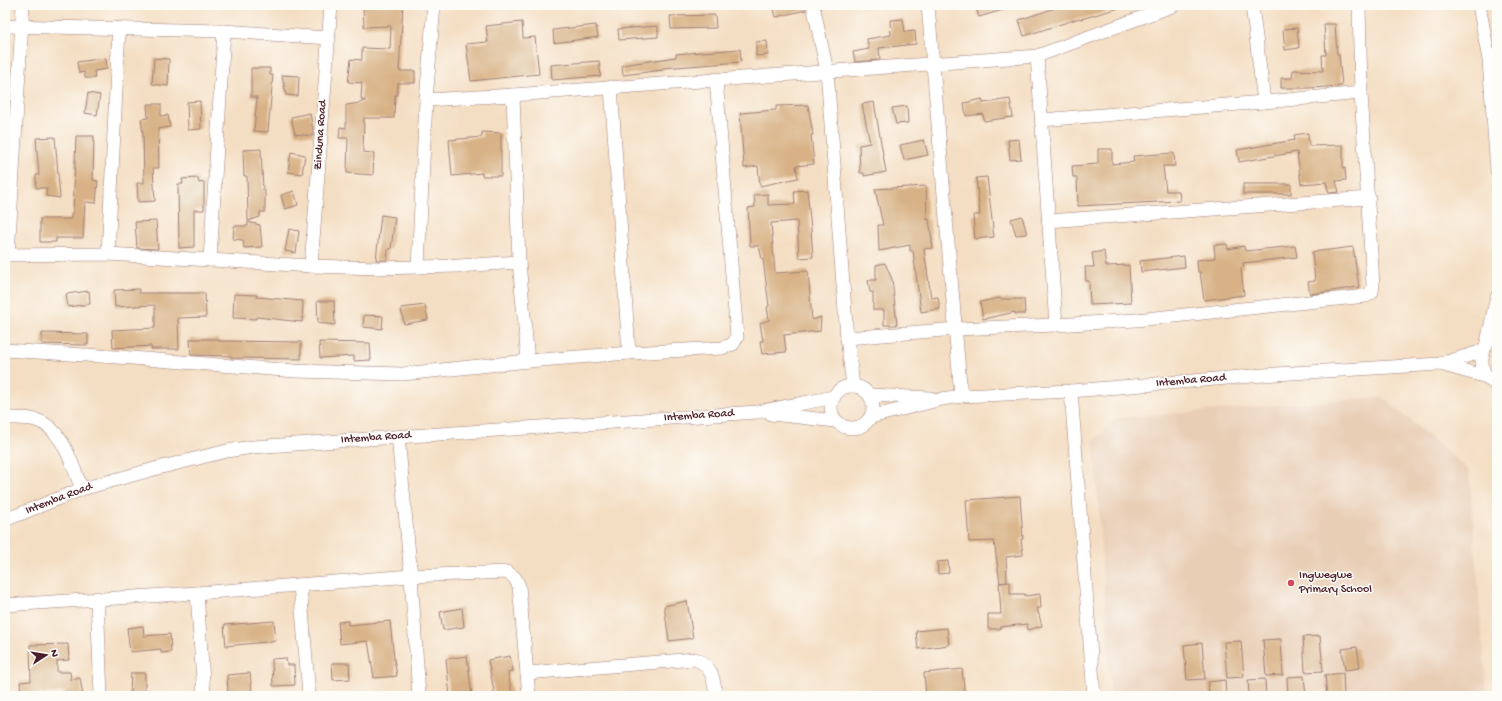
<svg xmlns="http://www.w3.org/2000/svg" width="1502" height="701" font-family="'Gochi Hand',sans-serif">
	<rect width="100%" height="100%" fill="#fdfcf7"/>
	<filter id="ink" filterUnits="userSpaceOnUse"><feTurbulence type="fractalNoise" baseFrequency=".025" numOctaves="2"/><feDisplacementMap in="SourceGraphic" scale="8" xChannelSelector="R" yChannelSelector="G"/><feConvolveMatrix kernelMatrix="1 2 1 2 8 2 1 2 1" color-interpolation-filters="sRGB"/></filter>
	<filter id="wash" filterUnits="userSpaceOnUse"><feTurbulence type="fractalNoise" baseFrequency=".012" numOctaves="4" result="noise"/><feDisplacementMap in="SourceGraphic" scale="16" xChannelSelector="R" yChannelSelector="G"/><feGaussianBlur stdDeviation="0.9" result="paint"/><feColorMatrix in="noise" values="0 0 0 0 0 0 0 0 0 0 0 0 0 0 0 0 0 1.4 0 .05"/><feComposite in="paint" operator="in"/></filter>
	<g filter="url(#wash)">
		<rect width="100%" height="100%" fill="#f4dec3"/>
		<path fill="#e9ceb6" d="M1382,397L1469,470L1487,696H1111L1094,441L1116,418Z"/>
		<g id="blocks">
			<g fill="#d8b286">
				<path d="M363,5H403L399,71H415V83H398L397,95H395L394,118H364L363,152L374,153L373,175L347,173L348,138H339L340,127L346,128V105L361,103V102L365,101V100H361L362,83L348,82L351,59L362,60V48L390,49L391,26L364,27Z"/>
				<path d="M773,5H805L806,10L776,17Z"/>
				<path d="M975,5H1008L1009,8L979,17Z"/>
				<path d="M1064,5H1118L1119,8L1081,19L1080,18L1024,36L1019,20Z"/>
				<path d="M715,15L716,28L671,29L670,16Z"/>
				<path d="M903,19L905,32L915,31L916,44L879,48L880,60L855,62L853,52L869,49L867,39L891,35L890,20Z"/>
				<path d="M522,22L523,38L535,37L539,74L471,81L466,44L488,42L486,26Z"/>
				<path d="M1324,24H1335L1337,54H1339L1342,86L1309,88H1281V78H1292L1293,70L1323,71L1322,55H1326Z"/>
				<path d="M596,25L598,37L554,43L553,30Z"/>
				<path d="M658,26V37L619,40L618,29Z"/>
				<path d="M1297,28L1299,48L1285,50L1283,29Z"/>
				<path d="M767,41L768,55L756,56V42Z"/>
				<path d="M740,49L741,62L663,68V70L623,75L622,65L676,57V54Z"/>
				<path d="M106,58L107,69L94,71L95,78H85L84,72L79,73L77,62Z"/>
				<path d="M154,58L169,59L168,86L152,84Z"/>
				<path d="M599,61L601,76L552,80L551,65Z"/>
				<path d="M251,68H270V75H273L268,132L254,131L257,97H251Z"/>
				<path d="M282,75L299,76L298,96L286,95Z"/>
				<path d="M88,93L100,95L97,115L85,113Z"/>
				<path d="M982,99L983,103L1010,99L1013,117L984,121L983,114L966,116L964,103Z"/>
				<path d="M200,101L201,129L188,130L187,102Z"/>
				<path d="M874,102L886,172L864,176V173H860L859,145L870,143L862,104Z"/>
				<path d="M147,104H161V116L168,115L170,127L158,129L159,168H153L155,201L138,202L137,183H144L143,134L141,119L148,118Z"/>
				<path d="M808,105L813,135H811L814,164L796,166L798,178L760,186L758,166L744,168L740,113L776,110V106Z"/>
				<path d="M907,106L908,123L896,124L892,108Z"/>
				<path d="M310,113L313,130V136L295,134L291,117Z"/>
				<path d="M482,132L501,133V176H482V173L452,176L449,140L482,137Z"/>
				<path d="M1308,133L1309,146L1343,145V168H1345L1346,180L1336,181L1339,192L1329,193L1326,182L1301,184L1297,152L1239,162L1237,150L1295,140L1294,135Z"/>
				<path d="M76,136H94L93,180L98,181L96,203L85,202L83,238H56V242H40V219H71V214H73Z"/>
				<path d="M55,137L60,198L46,196L47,188H36V175H39L36,138Z"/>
				<path d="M1019,139L1021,159L1010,160L1008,140Z"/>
				<path d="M924,140L928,155L904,160L900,145Z"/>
				<path d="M261,149L263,190H265V212H260V217L248,221L247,176H244L243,150Z"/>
				<path d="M1098,149H1112V164L1134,162L1133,156L1174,153L1175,166H1163L1166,191H1179L1180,201L1078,206L1077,177H1073L1072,166L1098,164Z"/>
				<path d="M291,152L305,155L302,174L288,172Z"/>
				<path d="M987,177L994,237L975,239L973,215H980L976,178Z"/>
				<path d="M198,178L199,183L204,182V210H194V247L179,248L178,184H183L182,179Z"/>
				<rect x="1243" y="184" width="48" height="10"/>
				<path d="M926,186L927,220L929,219L933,248L924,249L931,298L938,297L940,309L921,312L913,251H910V245L879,251L878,225H883L875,189Z"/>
				<path d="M807,190L811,229L813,257L799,258L797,221L771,223L775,273L808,271L812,320L821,317L820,331L784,335L786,352L762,354L760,341H763L760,323L769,320L767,307L769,306L763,259H762L759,246H750L748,208L755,207L754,195L768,194V205L795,204L794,191Z"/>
				<path d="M294,191L298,205L285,209L281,195Z"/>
				<path d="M381,215L395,217L391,249H388L387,260H376Z"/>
				<path d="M1022,216L1027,234L1016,235L1011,219Z"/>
				<path d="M156,221L158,249L137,248L135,222Z"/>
				<path d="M248,222L260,225L262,247L244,248L243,240L233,239L234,226H248Z"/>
				<path d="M289,229L299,231L296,253L285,251Z"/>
				<path d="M1227,244L1228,249L1244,246L1245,251L1295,246L1297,257L1243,263L1244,267L1241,268L1244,295L1204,300L1200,272H1198L1197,260L1215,258L1214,245Z"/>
				<path d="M1353,247L1359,287L1310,294L1308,282L1315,281L1312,252Z"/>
				<path d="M1104,251L1106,266L1129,265L1131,303L1090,305L1089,281H1086L1085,267H1094L1092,253Z"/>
				<path d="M1184,256L1185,267L1141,272L1140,261Z"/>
				<path d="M885,263L892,279L897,325H884V310H873V292H870L868,280H876V265Z"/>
				<path d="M139,289V293H205L206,317L178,318L179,349H151V346L113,348L112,330L155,328V305L115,307L114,290Z"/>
				<path d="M89,291L90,304L68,307L66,294Z"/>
				<path d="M234,294L257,295V297L303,301L302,322L256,317V319L233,318Z"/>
				<path d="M1000,298L1001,299H1024L1025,314H1015V312L983,319L980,302Z"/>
				<path d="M317,301H334L335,325L318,323Z"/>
				<path d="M425,305L428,320L404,324L401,308Z"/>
				<path d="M364,315L383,316L382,329L363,327Z"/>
				<path d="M42,333L88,334V345L42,344Z"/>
				<path d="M190,339H218V341L301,342V359L238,358H231V356L191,355Z"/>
				<path d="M319,342L370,343L371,360L354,361V356L320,358Z"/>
				<path d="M1020,496L1023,539H1021L1023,555L1006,557L1007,582L1000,583L994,541L969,542L966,500Z"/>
				<path d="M948,561L949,573L938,574L937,562Z"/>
				<path d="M1010,582V594H1025V596L1040,594L1041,608H1037L1042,626L1028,630L1027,624L1000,627V629H988V614H1001L999,583Z"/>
				<path d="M687,601L693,638L669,641L664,606Z"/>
				<path d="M462,608L464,627L443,630L440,612Z"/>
				<path d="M274,621L276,641L226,646L224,625Z"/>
				<path d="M348,621V625L390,621L394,659L397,676L374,678L368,641L340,644L338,622Z"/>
				<path d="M143,626L144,636L170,634L171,652L161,653V649L130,652L127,628Z"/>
				<path d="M947,628L949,645L918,649L916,631Z"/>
				<path d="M1320,636L1323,671L1305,672L1303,637Z"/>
				<path d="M1281,639L1283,675L1266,676L1263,640Z"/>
				<path d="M1241,641L1244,677L1227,678L1224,642Z"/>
				<path d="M1202,643L1205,679L1187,680L1184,645Z"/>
				<path d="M68,644L69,660L57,661V672H70L71,680L80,678L83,696H65V692L37,694L38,696L21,695L20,682L31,681L30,645Z"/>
				<path d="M1357,647L1360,668L1345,670L1342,649Z"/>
				<path d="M467,656L472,696H450L446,659Z"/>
				<path d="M510,656L513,671L508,672L512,695L495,696L488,660Z"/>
				<path d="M286,658L287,665H294L295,685L273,686L272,659Z"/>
				<path d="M332,663H349L350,679L333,680Z"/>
				<path d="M962,669L965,696H926L924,673Z"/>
				<path d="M131,673H145V694H130Z"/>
				<path d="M250,673L252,692L228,694L227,675Z"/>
				<path d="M1343,673L1344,696H1327L1325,675Z"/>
				<path d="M1304,676L1306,696H1288L1287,677Z"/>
				<path d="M1265,679L1266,696H1249L1248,680Z"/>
				<path d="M1225,680L1226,696H1209L1208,682Z"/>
			</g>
		</g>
	</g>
	<g filter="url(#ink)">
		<use href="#blocks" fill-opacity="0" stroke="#9f7e77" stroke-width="1"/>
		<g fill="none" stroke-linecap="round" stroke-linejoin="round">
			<g stroke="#9f7e77" stroke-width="14">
				<g id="minor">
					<path d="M813,5L827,71L847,338L853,386"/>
					<path d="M928,5L961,396"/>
					<path d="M1252,5L1264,102"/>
					<path d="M1479,5L1489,60L1497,171"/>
					<path d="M5,26L224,31L329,38"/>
					<path d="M1037,56L1056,325"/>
					<path d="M611,87L629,353"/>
					<path d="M513,95L519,262L528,361"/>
					<path d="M426,100L513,95L1037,56L1175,5"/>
					<path d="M1041,120L1264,102L1361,93"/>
					<path d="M1048,221L1369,198"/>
					<path d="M108,254L119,28"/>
					<path d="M5,255L108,254L311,266L379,268L458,266L519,262"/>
					<path d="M8,255L23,5"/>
					<path d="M210,260L224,31"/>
					<path d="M311,266L331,5"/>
					<path d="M418,267L426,100L434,5"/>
					<path d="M1497,333C1479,345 1475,374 1497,385"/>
					<path d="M847,338L956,329L1056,325L1136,320L1366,296L1372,292L1373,285L1361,93L1359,5"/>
					<path d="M1487,342L1497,297"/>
					<path d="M5,350L132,358L295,371L403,374L528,361L629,353L722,348L733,344L737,337L716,79"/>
					<path d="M1440,364L1487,377"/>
					<circle cx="852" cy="407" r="21"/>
					<path d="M1071,391L1094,696"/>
					<path d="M870,395L930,398"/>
					<path d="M771,414L836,421"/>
					<path d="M871,417L942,399L961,396L1071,391L1276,374L1440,364L1483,351"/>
					<path d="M5,418C15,418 27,417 36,420C63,428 72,465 82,489"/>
					<path d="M398,436L411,576L419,696"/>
					<path d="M5,520L82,489L158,468L227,451L253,447L757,412L834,397"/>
					<path d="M300,585L309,696"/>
					<path d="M197,593L204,696"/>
					<path d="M97,598L101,696"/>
					<path d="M5,605L197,593L411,576L507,572L515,578L519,586L529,696"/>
					<path d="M527,673L695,659C712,665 714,680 716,696"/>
				</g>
			</g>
			<use href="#minor" stroke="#fff" stroke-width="13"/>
		</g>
	</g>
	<circle fill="#d1495b" stroke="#fdfcf7" stroke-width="1.5" cx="1291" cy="583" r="4"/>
	<g text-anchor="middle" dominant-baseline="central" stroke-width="3" stroke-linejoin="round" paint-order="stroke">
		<g font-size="12" fill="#4a1f2b" stroke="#fdfcf7">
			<text transform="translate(321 135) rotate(-86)">Zinduna Road</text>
			<text transform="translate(1191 381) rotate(-5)">Intemba Road</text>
			<text transform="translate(699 416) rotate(-4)">Intemba Road</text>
			<text transform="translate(376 438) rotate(-4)">Intemba Road</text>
			<text transform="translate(59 499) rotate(-21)">Intemba Road</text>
		</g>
		<g font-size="12" fill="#4a1f2b" stroke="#fdfcf7" text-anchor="start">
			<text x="1299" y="576">Ingwegwe<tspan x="1299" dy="14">Primary School</tspan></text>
		</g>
	</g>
	<rect width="1502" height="701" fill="none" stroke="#fdfcf7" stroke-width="20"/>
	<g transform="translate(46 655) rotate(78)" stroke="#fdfcf7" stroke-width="3" paint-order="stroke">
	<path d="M0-3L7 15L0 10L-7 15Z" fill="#4a1f2b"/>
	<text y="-6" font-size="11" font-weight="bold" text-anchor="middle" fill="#4a1f2b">N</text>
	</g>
</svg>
